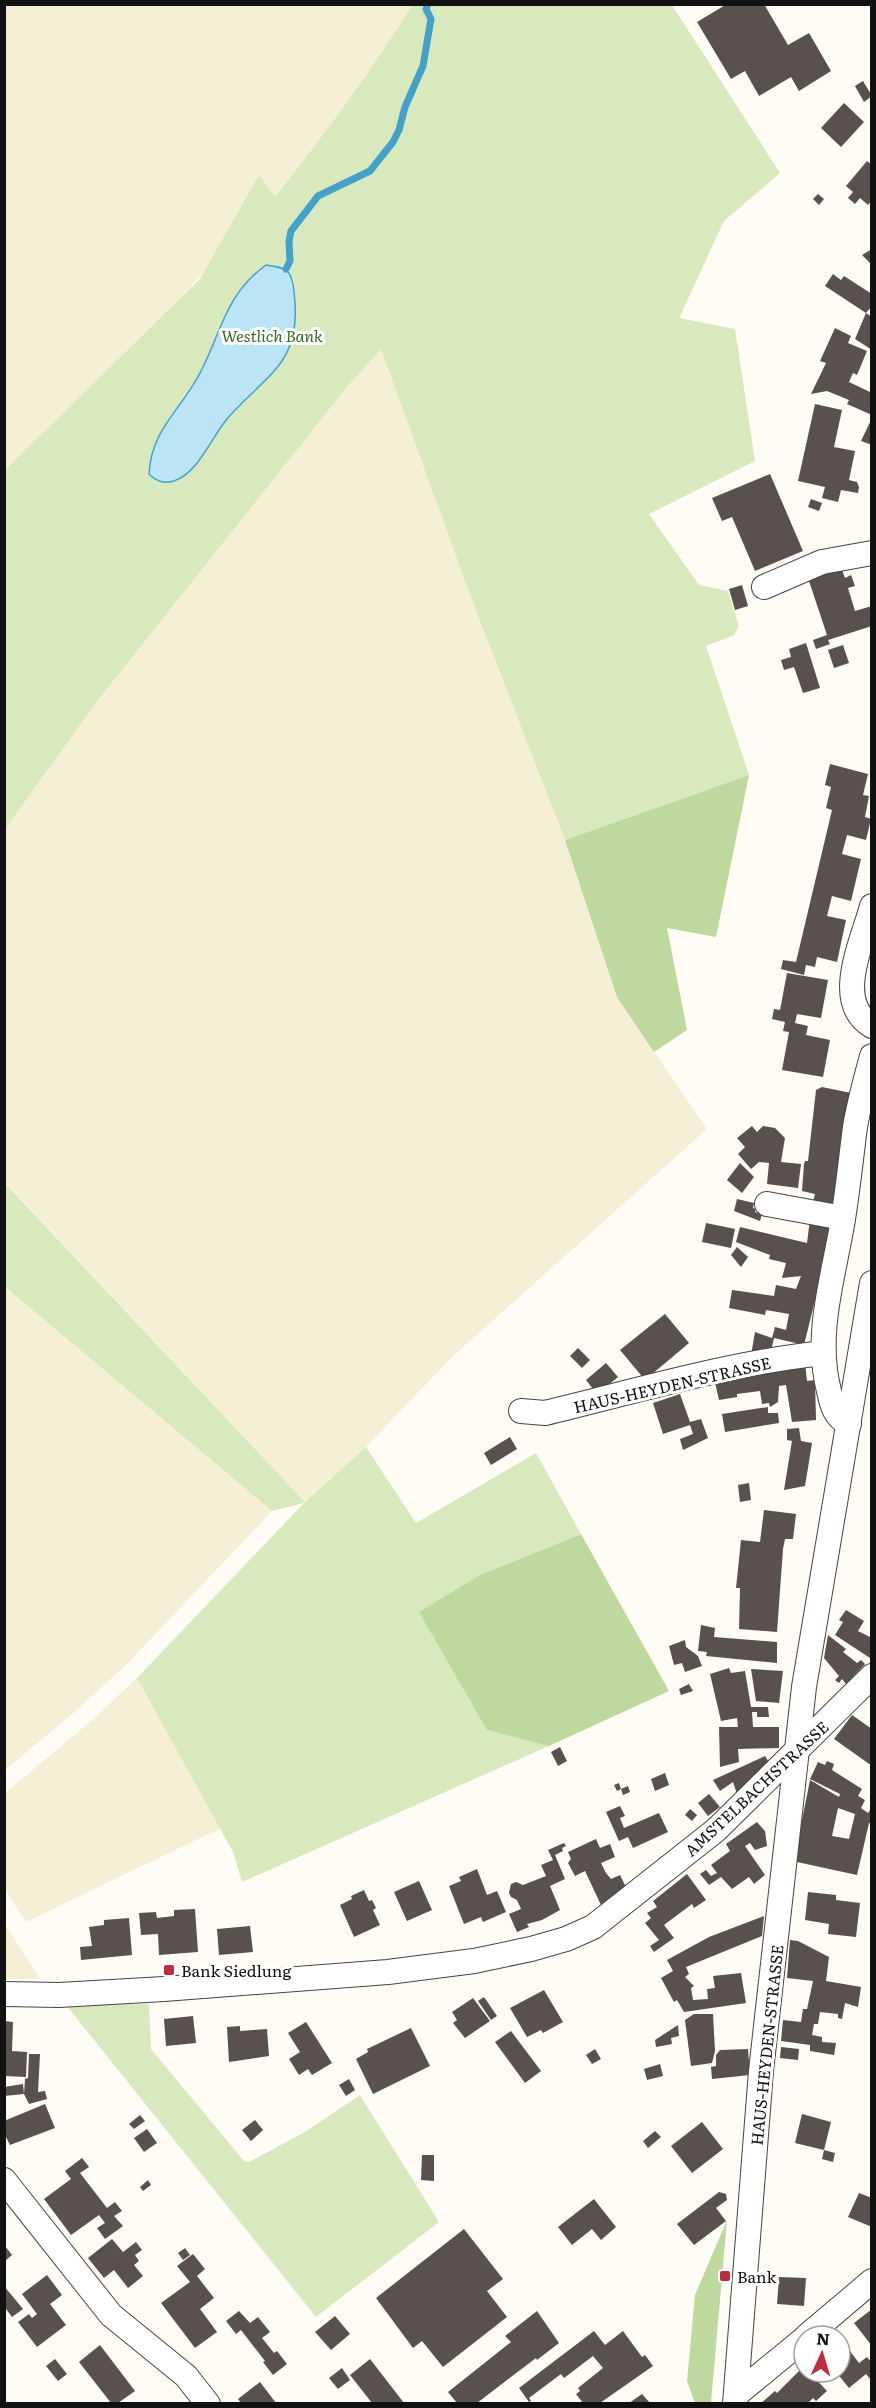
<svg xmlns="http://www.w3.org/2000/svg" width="876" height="2408" font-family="Literata,serif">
	<rect width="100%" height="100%" fill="#fffcf5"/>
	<g fill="#f5efd5">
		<path d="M5,5H412L383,52L322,139L275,197L165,314L5,470Z"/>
		<path d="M374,326L473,603L565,840L617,997L707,1129L451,1358L366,1447L305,1502L5,1182V829L36,782Z"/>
		<path d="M5,1287L272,1511L128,1663L78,1709L5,1770Z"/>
		<path d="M137,1678L221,1828L26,1922L5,1890V1793L90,1722Z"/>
		<path d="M4,1924H5L40,1979H5Z"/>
	</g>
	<g fill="#d9e9be">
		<path d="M412,5H672L780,173L724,221L679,318L735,329L755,461L649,514L699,585L728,591L739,626L734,635L706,646L749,775L565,840L473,603L381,349L346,388L98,700L5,829V470L200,279L259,175L275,197C324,135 371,72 412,5Z"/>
		<path d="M4,1182L305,1502L366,1447L416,1523L536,1453L581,1534L482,1574L487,1730L549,1746L242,1882L233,1852L137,1678L304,1503L272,1511L5,1287Z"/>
		<path d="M149,2004L151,2049L244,2161L249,2162L305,2132L360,2095L439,2222L316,2317L66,2005Z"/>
	</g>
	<g fill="#bed99e">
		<path d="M749,775L716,937L667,928L687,1030L654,1052L617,997L565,840Z"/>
		<path d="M581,1534L669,1691L549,1746L487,1730L419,1612L482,1574Z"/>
		<path d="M727,2220L711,2403H695L687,2381L695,2295Z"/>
	</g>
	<path fill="#bbe4f5" stroke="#44a1ca" stroke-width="1.5" d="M266,265C287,268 292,269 294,292C303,364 267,373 227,419C211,438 199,472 174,481C163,484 156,481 149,474C151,429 182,409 200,373C222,331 225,295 266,265Z"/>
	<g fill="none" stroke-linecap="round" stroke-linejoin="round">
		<path stroke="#44a1ca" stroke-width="7" d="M286,269L290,261L289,241L291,231L318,196L370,171L393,142L399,130L405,107L423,66L431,19L426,9L428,4"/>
	</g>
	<g fill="#59514d" fill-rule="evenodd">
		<path d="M727,4H764L788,45L809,33L831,71L799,91L791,77L759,96L745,71L731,79L697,22Z"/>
		<path d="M863,81L872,96L864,102L855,86Z"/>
		<path d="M844,103L864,122L841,147L821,128Z"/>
		<path d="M867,161L872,165V200L868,205L860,198L855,204L848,198L853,192L846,186Z"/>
		<path d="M818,194L824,199L819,205L813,199Z"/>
		<path d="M872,249V265L862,255Z"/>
		<path d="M833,274L841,280L844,276L872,294V306L866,313L872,317V350L855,339L866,313L825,286Z"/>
		<path d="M835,328L851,336L848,343L867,351L857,375L853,373L849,382L872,393V415L847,404L849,400L827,391L811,394L826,363L820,361Z"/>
		<path d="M815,404L842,410L834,447L855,451L849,480L857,482L859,487L858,493L841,490L838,502L822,498L825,487L798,481Z"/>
		<path d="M872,418V445L861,441Z"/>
		<path d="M770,474L803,551L755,571L732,517L722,521L712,498Z"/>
		<path d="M811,499L822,503L819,511L808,507Z"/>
		<path d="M840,565L845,578L851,575L855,586L848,588L855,611L872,606V626L828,640L830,644L816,649L813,640L827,635L807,575Z"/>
		<path d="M742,585L748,606L735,610L729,589Z"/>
		<path d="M806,643L820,688L803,693L794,667L784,670L781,660L791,657L789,649Z"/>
		<path d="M843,645L849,663L834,668L828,650Z"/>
		<path d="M830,764L868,774L863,795L869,796L865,817L871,819L866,840L847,835L842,854L861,859L851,901L832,896L827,916L846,920L837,962L817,957L815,967L806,965L804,975L781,969L783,960L796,962L832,810L826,808L831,787L825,785Z"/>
		<path d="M787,973L828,980L821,1018L797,1014L795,1023L808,1026L806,1035L830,1040L823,1077L782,1070L789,1032L783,1031L785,1022L772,1019L774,1009L780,1010Z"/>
		<path d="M822,1087L851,1093L832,1206L813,1202L815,1194L802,1191L804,1164L805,1161H808L816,1090Z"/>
		<path d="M752,1126L757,1132L763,1126L775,1128L785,1138L781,1162L801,1164L798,1188L767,1184L769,1163L759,1162L751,1169L738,1154L745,1147L737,1138Z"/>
		<path d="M740,1163L754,1177L742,1193L727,1180Z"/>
		<path d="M737,1199L754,1203L753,1208L756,1209L755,1212L762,1214L760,1221L734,1211Z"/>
		<path d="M810,1219L829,1225L827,1240H830L804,1345L774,1338L771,1351L751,1355L755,1332L772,1338L775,1327L786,1330L789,1314L766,1310L765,1315L729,1308L732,1290L774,1296L776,1285L796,1289L801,1276L782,1278L786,1263L769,1259L770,1255L736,1242L740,1227L807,1243Z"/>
		<path d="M706,1223L735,1229L731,1248L702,1242Z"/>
		<path d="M737,1247L748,1257L741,1267L731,1255Z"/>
		<path d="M665,1314L689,1343L645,1380L620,1350Z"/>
		<path d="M578,1348L590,1360L582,1368L570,1356Z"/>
		<path d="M805,1362L807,1381L815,1380L816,1420L792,1422L786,1385L779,1386L778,1402L770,1407L769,1403L762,1404L760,1391L737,1394V1397L719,1400L714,1378Z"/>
		<path d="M606,1363L618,1377L597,1394L586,1380Z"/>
		<path d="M680,1394L690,1422L701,1419L708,1438L683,1450L680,1439L693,1434L690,1425L663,1434L653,1403Z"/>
		<path d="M768,1407V1413H778L779,1423L725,1432L722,1414Z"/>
		<path d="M799,1428L801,1441L812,1443L805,1486L784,1490L792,1441L787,1440V1429Z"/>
		<path d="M510,1437L517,1449L491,1465L484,1453Z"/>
		<path d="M749,1483L751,1500L740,1502L738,1485Z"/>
		<path d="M764,1510L796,1514L793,1539H785L783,1549L777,1632L739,1629L740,1588H736L741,1540L760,1542Z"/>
		<path d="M846,1610L864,1621L858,1631L872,1638L870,1658L835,1635L843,1622L839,1620Z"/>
		<path d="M701,1625L715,1628L714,1637L777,1642V1663L706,1656L707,1652L698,1651Z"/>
		<path d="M828,1635L846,1649L843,1652L857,1663L861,1660L865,1664L846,1684L842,1679L839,1683L835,1680L839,1676L824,1658Z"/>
		<path d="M685,1640L686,1647L698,1656L702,1666L685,1672L682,1663L674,1665L669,1646Z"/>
		<path d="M729,1668L731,1673L745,1671L751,1707H768L769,1717H757V1712H752L753,1727H779V1748L738,1749L739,1762L720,1767L719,1727H738L737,1718L721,1721L710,1674Z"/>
		<path d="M751,1669L783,1671L779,1703L756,1701Z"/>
		<path d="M689,1684L693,1691L681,1695L679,1689Z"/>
		<path d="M852,1715L872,1729V1766L834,1739Z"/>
		<path d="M560,1747L567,1761L558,1766L551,1752Z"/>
		<path d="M765,1756L769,1762L737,1794L733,1782L720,1791L713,1780Z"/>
		<path d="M827,1761L834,1764L832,1770L862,1789L858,1796L865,1800L861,1808L868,1813L872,1807V1824L869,1823L857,1875L797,1862L800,1830L810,1780L839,1797L840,1794L810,1779L818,1762L825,1765ZM838,1808L855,1814L849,1839L832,1836Z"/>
		<path d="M665,1773L669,1785L655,1791L651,1779Z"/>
		<path d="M619,1783L621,1789L628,1786L630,1792L623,1795L621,1789L617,1791L614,1785Z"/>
		<path d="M709,1794L720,1807L708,1816L698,1803Z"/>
		<path d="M620,1806L625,1816L620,1818L624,1828L659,1813L668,1832L633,1848L628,1837L619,1841L606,1812Z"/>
		<path d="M690,1809L697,1815L692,1821L685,1815Z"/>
		<path d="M757,1822L765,1831L767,1846L755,1850L750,1843L745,1846L765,1875L754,1884L749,1877L732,1889L721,1877L709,1885L700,1874L706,1870L711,1876L717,1873L711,1865L730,1851L726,1844Z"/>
		<path d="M596,1839L600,1848L610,1844L615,1857L601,1863L606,1873L611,1879L620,1875L627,1889L619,1897L601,1905L585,1871L575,1876L568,1863L571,1859L568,1852Z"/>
		<path d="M564,1843L566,1846L562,1848L563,1851L555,1855L565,1879L550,1886L560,1910L542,1920L527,1924L529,1927L517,1932L509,1914L521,1909L517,1900L511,1897L509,1893L511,1884L516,1882L523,1885L546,1876L541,1865L553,1860L548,1850Z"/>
		<path d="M477,1869L487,1895L497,1891L506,1912L483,1922L481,1917L464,1924L449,1886L461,1881L459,1877Z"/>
		<path d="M687,1874L706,1900L694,1908L692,1904L664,1925L674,1938L654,1952L650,1946L659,1940L645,1923L651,1918L647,1913L657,1907L653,1901Z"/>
		<path d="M419,1881L432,1910L407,1921L394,1892Z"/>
		<path d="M364,1890L369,1901L372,1900L376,1908L373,1910L380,1925L354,1937L340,1905L352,1899L351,1896Z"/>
		<path d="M808,1892L836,1895V1900L860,1903L856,1937L828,1934L829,1924L805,1920Z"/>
		<path d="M195,1909L198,1952L159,1955L158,1934L141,1935L139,1913L156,1912L157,1918L174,1916V1910Z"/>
		<path d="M764,1916L762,1936L686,1967L689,1974L685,1977L694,1986L691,1988L693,2000L708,1999L707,1989L715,1988L713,1976L741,1973L746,2003L684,2012L677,2000L674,2002L661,1978L673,1971L667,1960L709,1937Z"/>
		<path d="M129,1918L132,1955L81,1960L80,1947L92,1946L89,1927L104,1925V1920Z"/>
		<path d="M250,1926L253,1952L219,1955L217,1929Z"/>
		<path d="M790,1940L798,1941L829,1957L826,1981L861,1987L858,2007L845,2003L842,2019L838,2018V2014L820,2012L818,2024H814L812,2035L822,2037V2042L836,2043L834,2055L810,2051V2045L781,2041L783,2020L801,2022L803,2009H807L813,1981L787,1978Z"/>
		<path d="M544,1990L563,2022L543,2033L541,2030L527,2037L510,2008Z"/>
		<path d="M484,1997L497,2016L491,2020L478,2001Z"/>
		<path d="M473,1998L490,2021L465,2038L453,2023L457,2020L452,2012Z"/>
		<path d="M694,2014H713L715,2051L712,2063L691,2066L685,2020Z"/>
		<path d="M193,2016L196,2043L166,2046L164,2019Z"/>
		<path d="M4,2021L13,2022L12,2051L27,2052L26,2077L4,2076Z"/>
		<path d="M306,2022L332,2063L312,2075L308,2069L299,2075L289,2059L300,2052L288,2033Z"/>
		<path d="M678,2025L679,2036L671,2038L672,2044L656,2047L655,2040Z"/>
		<path d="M240,2026V2031L267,2029L269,2056L229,2062L227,2027Z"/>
		<path d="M411,2028L430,2066L373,2094L356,2059L368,2052L367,2049Z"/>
		<path d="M511,2031L541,2071L525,2083L495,2042Z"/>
		<path d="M781,2047L799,2049L798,2060L780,2058Z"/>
		<path d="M595,2049L601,2059L592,2064L586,2055Z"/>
		<path d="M748,2049L750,2075L712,2079L711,2067L716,2066V2055L720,2050Z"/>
		<path d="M29,2054H40L38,2092L45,2091L47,2099L29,2104L24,2094L4,2096V2087L23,2084L24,2094L25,2079L28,2078Z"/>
		<path d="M660,2064L663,2076L647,2080L644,2069Z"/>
		<path d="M349,2079L355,2090L346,2096L339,2085Z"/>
		<path d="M45,2104L55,2128L10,2145L4,2133V2121Z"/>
		<path d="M802,2114L831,2122L824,2150L795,2143Z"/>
		<path d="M140,2115L145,2121L134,2129L129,2124Z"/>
		<path d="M255,2120L263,2130L251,2141L242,2130Z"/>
		<path d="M702,2122L723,2149L692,2173L671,2146Z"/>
		<path d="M147,2129L157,2143L144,2152L134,2138Z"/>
		<path d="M655,2131L661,2137L648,2148L643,2141Z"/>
		<path d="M824,2150L835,2153L833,2162L822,2159Z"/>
		<path d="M422,2155H434V2181L421,2180Z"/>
		<path d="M82,2158L89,2167L80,2173L107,2208L115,2202L122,2211L114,2216L123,2226L105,2239L97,2228L105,2223L99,2215L71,2235L44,2199L71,2179L65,2171Z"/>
		<path d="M148,2180L151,2185L143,2191L140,2187Z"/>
		<path d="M719,2192L726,2194L727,2200L716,2208L726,2221L694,2245L677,2224Z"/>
		<path d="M859,2193L872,2198V2227L848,2217Z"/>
		<path d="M594,2199L616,2227L601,2240L592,2229L572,2245L558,2227Z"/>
		<path d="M464,2229L503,2279L487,2291L507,2317L443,2367L422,2341L413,2348L376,2298Z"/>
		<path d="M112,2239L123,2252L136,2242L142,2250L135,2255L139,2261L134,2265L143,2276L128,2288L114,2270L104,2278L88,2258Z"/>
		<path d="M5,2246L12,2255L5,2261Z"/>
		<path d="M185,2248L190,2255L183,2260L178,2253Z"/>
		<path d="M193,2254L205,2269L197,2276L214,2298L200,2309L217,2332L195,2348L161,2303L190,2282L177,2266Z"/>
		<path d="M47,2275L62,2295L50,2304L66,2325L37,2347L18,2322L29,2314L32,2318L37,2314L22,2294Z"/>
		<path d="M779,2277L806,2278L804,2306L777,2304Z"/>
		<path d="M4,2286L23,2309L12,2317L6,2309L4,2310Z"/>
		<path d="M872,2309V2346L854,2323Z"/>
		<path d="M239,2311L250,2323L258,2317L270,2332L262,2338L274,2353L277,2351L287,2364L273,2375L263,2362L265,2361L241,2330L236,2334L226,2321Z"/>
		<path d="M537,2311L559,2343L537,2360L536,2358L477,2403H457L448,2392L511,2342L505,2336Z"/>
		<path d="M335,2316L350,2334L331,2350L315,2332Z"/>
		<path d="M594,2331L605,2345L623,2331L642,2357L645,2355L653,2366L600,2403H583L576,2394L580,2391L578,2388L603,2368L593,2356L564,2378L561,2374L529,2398L531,2401L529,2402L519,2388Z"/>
		<path d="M840,2338L859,2363L867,2357L872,2363V2381L866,2374L849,2388L836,2372H840Z"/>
		<path d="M100,2345L135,2391L118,2403H111L79,2362Z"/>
		<path d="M55,2359L67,2374L58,2381L46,2366Z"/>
		<path d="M370,2359L404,2403H372L350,2375Z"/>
		<path d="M804,2366V2372H809L827,2391L816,2401L813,2398L808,2403H761L775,2391L777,2393Z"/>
		<path d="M342,2368L350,2380L338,2389L329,2378Z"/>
		<path d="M260,2382L276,2403H241L238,2399Z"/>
		<path d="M642,2394L650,2403H629L632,2401Z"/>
	</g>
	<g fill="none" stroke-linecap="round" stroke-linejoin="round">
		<g stroke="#444" stroke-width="26">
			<g id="minor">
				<path d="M764,587L822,562L872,553"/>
				<path d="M872,906C863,941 832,1002 872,1026"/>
				<path d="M767,1204L843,1218"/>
				<path d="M521,1411L545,1413C636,1391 730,1363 823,1353"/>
				<path d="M849,1424C835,1417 832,1406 829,1391C814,1333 834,1276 843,1219C848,1188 851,1158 855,1127C859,1103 866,1079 872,1056"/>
				<path d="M4,1994L59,1995L164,1989L388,1972L474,1961L531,1949L566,1939L593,1927L716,1830L872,1676"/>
				<path d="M4,2180L111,2315L186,2376L208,2404"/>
				<path d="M807,2336L872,2281"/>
				<path d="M737,2394L804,2339"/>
				<path d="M735,2404L761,2071L804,1687L872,1283"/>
			</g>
		</g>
		<use href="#minor" stroke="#fff" stroke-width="24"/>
	</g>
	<g fill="#be2c40" stroke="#fff" stroke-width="2">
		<rect x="163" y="1964" width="12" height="12" rx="3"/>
		<rect x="719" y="2270" width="12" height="12" rx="3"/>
	</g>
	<g text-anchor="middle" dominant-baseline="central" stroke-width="6" stroke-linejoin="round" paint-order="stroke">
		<g font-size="16" font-style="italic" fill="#376822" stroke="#fff">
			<text x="272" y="335">Westlich Bank</text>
		</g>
		<g font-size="16" fill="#111" stroke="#fff">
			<text transform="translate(672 1384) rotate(-13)">HAUS-HEYDEN-STRASSE</text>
			<text transform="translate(756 1788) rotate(-43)">AMSTELBACHSTRASSE</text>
			<text transform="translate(766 2045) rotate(-84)">HAUS-HEYDEN-STRASSE</text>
		</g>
		<g font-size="16" fill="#111" stroke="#fff" text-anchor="start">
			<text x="181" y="1970">Bank Siedlung</text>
			<text x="737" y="2276">Bank</text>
		</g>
	</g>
	<rect width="876" height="2408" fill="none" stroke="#111111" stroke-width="12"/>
	<g transform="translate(822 2354) rotate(4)"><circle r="28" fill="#ffffff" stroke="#a0a0a0" stroke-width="1.5"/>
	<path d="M0-4.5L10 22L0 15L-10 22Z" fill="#be2c40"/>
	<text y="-9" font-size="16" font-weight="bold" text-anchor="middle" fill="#111111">N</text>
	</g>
</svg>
